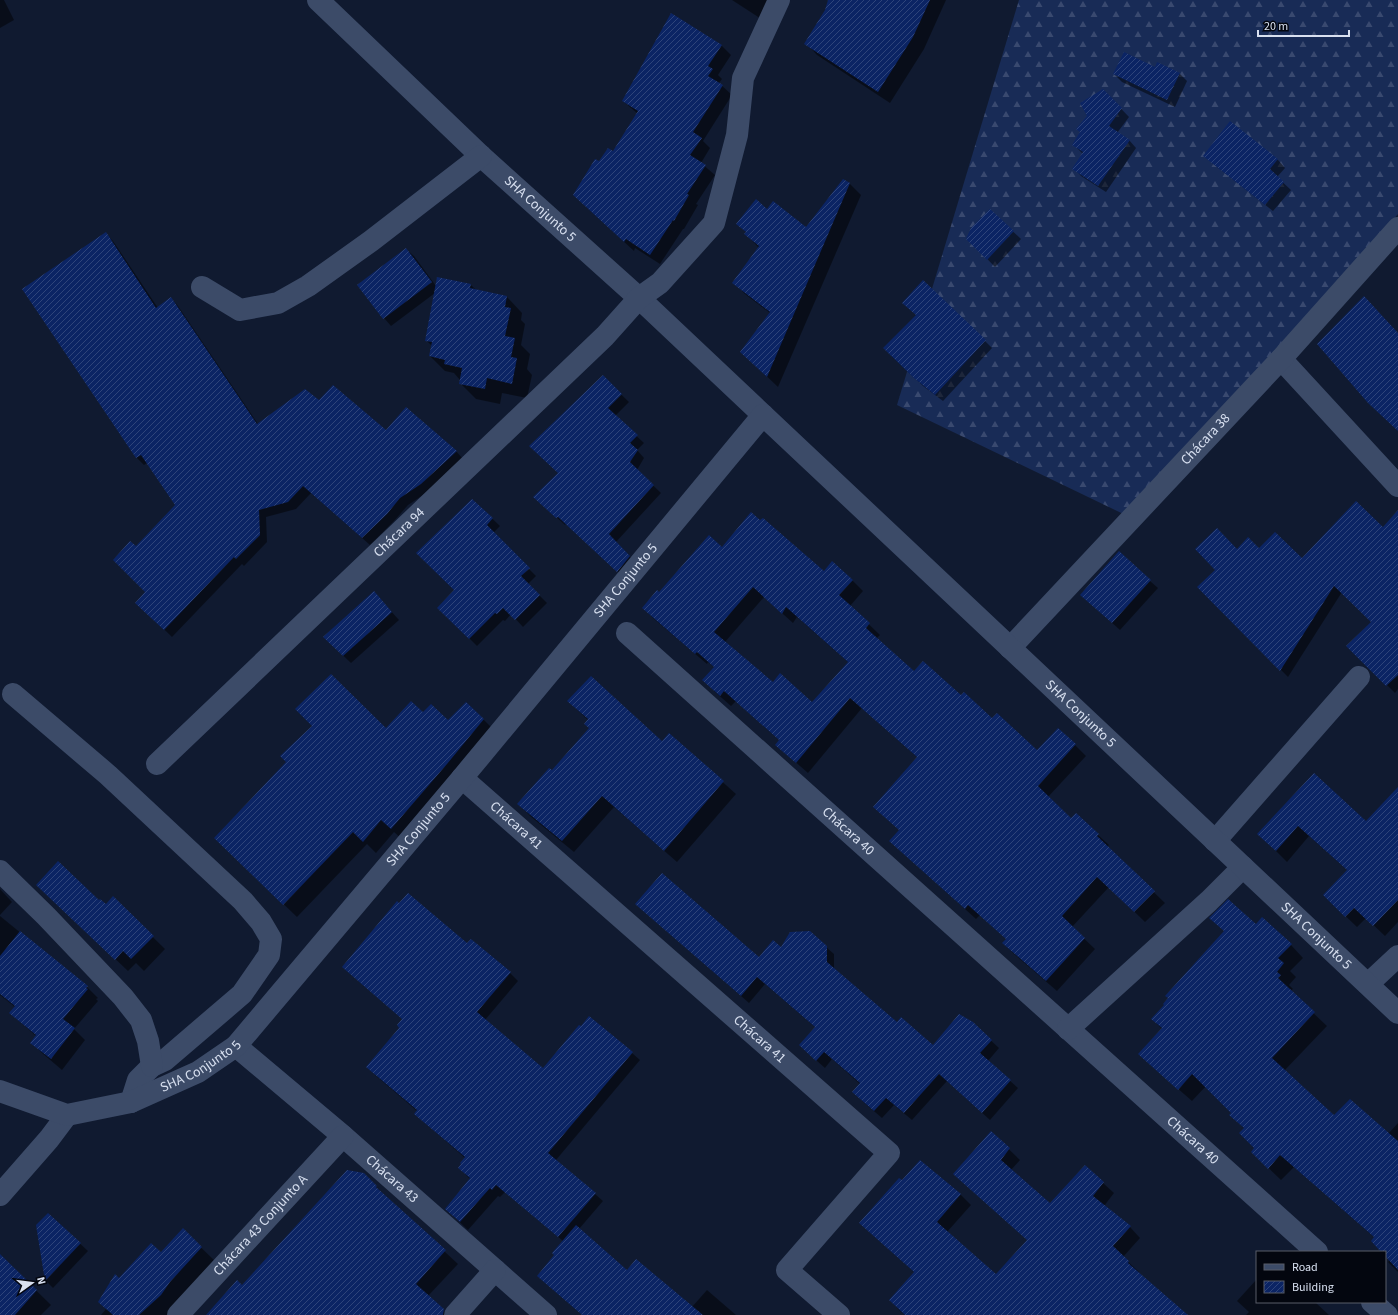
<svg xmlns="http://www.w3.org/2000/svg" width="1398" height="1315" font-family="'Source Sans 3',sans-serif">
	<defs>
		<pattern id="forest-firs" width="22" height="20" patternUnits="userSpaceOnUse"><rect width="22" height="20" fill="#182b56"/><path d="M5 1l3.5 6h-7zM16 11l3.5 6h-7z" fill="#39496f"/></pattern>
		<pattern id="building-hatch" width="6" height="6" patternUnits="userSpaceOnUse"><rect width="6" height="6" fill="#0b2464"/><path d="M-1 1l2-2M0 6l6-6M5 7l2-2" fill="none" stroke="#2e447a"/></pattern>
	</defs>
	<rect width="100%" height="100%" fill="#101a30"/>
	<path fill="url(#forest-firs)" d="M1019,0H1398V214L1140,522L897,405Z"/>
	<g fill="#0007" fill-rule="evenodd">
		<path d="M0,0H4L14,20L0,28Z"/>
		<path d="M732,0H780L766,22Z"/>
		<path d="M829,0H946L924,49L890,103L817,55L806,43L826,11Z"/>
		<path d="M671,15L722,46L731,55L718,75L722,79L719,83L732,95L703,141L710,148L701,163L715,175L696,204L698,205L684,229H683L660,264L635,248L634,251L584,205L600,162L613,153L638,114L623,101Z"/>
		<path d="M1155,68L1180,74L1187,81L1175,107L1122,82L1114,74Z"/>
		<path d="M1103,90L1129,117L1117,133L1129,140L1136,148L1106,192L1081,176L1074,168L1083,154L1073,144L1081,133Z"/>
		<path d="M1230,123L1278,160L1285,168L1277,177L1291,190L1273,211L1212,163Z"/>
		<path d="M843,180L850,184L861,195L778,387L753,363L770,313L745,294L734,283L759,248L746,234L747,233L738,224L767,211L806,228Z"/>
		<path d="M990,210L1021,239L995,267L967,238Z"/>
		<path d="M106,234L113,241L158,308L171,298L178,306L258,424L319,402L387,432L456,451L463,459L429,491L408,505L394,521L370,545L311,493L296,509L266,517L267,542L244,566L242,564L172,637L137,603L146,592L136,548L177,505L147,463L144,465L137,458L23,289Z"/>
		<path d="M406,249L414,256L436,286L471,285L477,291L507,297L522,313L521,320L525,324L521,345L530,354L527,369L532,375L527,398L502,393L500,404L476,399L460,383V380L454,373L445,371L430,356L432,346L426,340L435,293L391,326L384,318Z"/>
		<path d="M917,316L985,341L992,348L943,401L923,386L891,356Z"/>
		<path d="M603,377L629,402L615,416L644,443L637,450L644,458L637,470L661,493L616,542L637,564L625,578L566,524L565,525L542,504L559,473Z"/>
		<path d="M473,500L500,526L493,533L536,576L528,584L547,603L523,627L511,614L505,621L503,620L477,646L439,608L455,590Z"/>
		<path d="M1383,528L1398,537V689L1395,693L1348,646L1373,623L1342,592L1288,677L1199,587L1237,550H1259L1302,560Z"/>
		<path d="M722,548L852,580L863,591L850,606L880,635L876,639L914,672L961,697L1037,752L1075,745L1086,756L1048,797L1071,820L1098,835L1109,845L1107,847L1165,903L1145,922L1109,887L1072,927L1095,949L1057,991L1014,954L1003,943L1007,939L980,915L976,919L890,841L900,830L918,758L862,708L808,773L776,745L780,741L736,701L731,706L714,691L715,668L708,662L707,664L654,619L643,608L659,593ZM764,597L793,623L797,617L849,663L812,703L773,683L725,642Z"/>
		<path d="M1150,581L1158,588L1120,630L1081,595Z"/>
		<path d="M381,600L399,620L351,663L332,645Z"/>
		<path d="M568,701L662,743L669,734L736,794L677,862L614,807L574,852L530,816L519,804L552,772L590,729L588,720Z"/>
		<path d="M423,713L448,722L483,719L496,732L404,841L394,832L376,853L367,844L297,917L228,851L386,730Z"/>
		<path d="M1314,774L1366,822L1398,801V922L1385,936L1366,918L1357,927L1335,906L1348,871L1309,836L1287,862L1269,844Z"/>
		<path d="M0,889L12,902L0,915Z"/>
		<path d="M50,897L99,902L106,906L113,898L165,949L144,971L136,963L128,971Z"/>
		<path d="M644,911L759,958L781,948L826,947L834,954V970L897,1024L933,1047L972,1023L999,1048L988,1061L1018,1088L990,1120L947,1081L912,1120L894,1105L882,1118L861,1100L860,1084L832,1059L825,1068L808,1053L816,1028L765,984L749,1003Z"/>
		<path d="M0,916L87,987L98,998L96,999L98,1001L74,1029L85,1040L62,1070L42,1053L31,1042L36,1036L10,1013L15,1007L0,995Z"/>
		<path d="M1257,925L1291,945L1303,958L1290,971L1296,977L1289,985L1293,989L1290,991L1327,1026L1284,1071L1334,1117L1388,1134L1398,1123V1272L1388,1262L1390,1260L1385,1255V1252H1382L1375,1238L1294,1167L1281,1180L1252,1152L1255,1148L1245,1129L1231,1115L1232,1113L1206,1086L1192,1101L1152,1066L1162,1029L1152,1019Z"/>
		<path d="M467,945L510,973L518,981L485,1020L543,1070L632,1053L640,1060L556,1160L603,1201L579,1229L627,1271L692,1307L707,1290L736,1315H582L551,1288L555,1255L563,1241L505,1192L500,1197L498,1196L468,1230L446,1209L470,1179L459,1168L465,1158L423,1121L417,1111L375,1075Z"/>
		<path d="M991,1132L1020,1160L1011,1170L1050,1204L1103,1183L1114,1193L1104,1206L1130,1227L1140,1238L1123,1257L1139,1272L1138,1273L1185,1315H905L900,1311L890,1300L915,1273L860,1223L902,1182L960,1194L971,1205L947,1232L996,1275L1028,1240Z"/>
		<path d="M364,1174L388,1199L458,1264L428,1296L449,1315H208L243,1286Z"/>
		<path d="M48,1214L88,1251L53,1288L46,1281L37,1225Z"/>
		<path d="M183,1230L217,1263L171,1315H101L106,1309L120,1279L161,1253Z"/>
		<path d="M0,1255L51,1305L41,1315H0Z"/>
		<path d="M1257,1279V1302H1315L1329,1315H1246L1249,1312L1237,1301Z"/>
	</g>
	<g fill="url(#building-hatch)" fill-rule="evenodd">
		<path d="M828,0H930L913,37L878,92L804,44L825,10Z"/>
		<path d="M671,13L722,45L708,66L713,69L708,76L723,85L693,132L702,138L690,155L706,165L687,194L689,195L674,221L673,220L650,255L626,239L624,242L573,195L595,159L599,161L608,148L613,151L638,111L622,101Z"/>
		<path d="M1124,52L1155,67L1157,62L1180,73L1167,100L1113,74Z"/>
		<path d="M1103,89L1122,108L1109,126L1130,140L1098,186L1072,169L1083,152L1072,145L1080,132L1076,129L1087,116L1080,103Z"/>
		<path d="M1230,121L1278,159L1270,169L1284,182L1265,205L1203,156Z"/>
		<path d="M843,179L850,183L767,377L740,352L770,312L732,283L759,246L744,234L746,232L736,224L756,199L767,209L773,201L806,227Z"/>
		<path d="M990,209L1014,231L987,260L966,239L971,228Z"/>
		<path d="M106,232L156,308L171,297L257,424L305,389L319,400L333,385L386,430L406,407L457,451L421,484L400,498L387,514L362,538L303,486L288,502L259,510L260,535L236,559L234,557L164,630L135,603L145,592L113,560L130,541L136,546L175,505L141,455L136,458L22,289Z"/>
		<path d="M406,248L432,282L383,319L357,285Z"/>
		<path d="M437,277L471,284L470,288L507,296L505,307L511,308L505,336L515,338L511,357L517,358L512,384L487,378L485,389L459,384L462,368L444,364L445,360L429,356L432,342L425,341Z"/>
		<path d="M923,280L986,340L935,395L914,378L883,348L916,315L902,303Z"/>
		<path d="M1364,296L1398,333V431L1368,403L1317,344Z"/>
		<path d="M603,375L622,394L608,408L638,435L630,443L638,450L630,462L654,485L609,534L630,556L617,572L558,517L556,518L533,497L558,473L529,446Z"/>
		<path d="M472,499L493,518L487,525L530,568L521,576L540,595L515,620L503,608L497,614L495,613L469,639L437,608L454,590L416,553Z"/>
		<path d="M1356,501L1383,527L1398,510V675L1386,686L1346,646L1371,622L1334,586L1280,671L1197,587L1215,570L1195,549L1217,528L1237,549L1248,537L1259,548L1275,532L1302,558Z"/>
		<path d="M751,512L760,520L763,518L824,571L832,561L853,580L839,595L870,623L866,628L914,671L923,661L961,695L964,692L992,718L997,713L1037,750L1058,728L1076,744L1038,786L1071,818L1076,813L1099,834L1097,836L1155,891L1134,912L1097,877L1062,916L1085,938L1046,981L1002,943L1006,939L968,905L965,909L889,841L899,830L873,807L917,757L850,698L796,763L775,745L779,740L724,691L720,696L702,680L714,667L697,652L695,654L642,608L657,590L659,592L709,535L722,547ZM753,587L782,614L786,607L848,662L812,702L780,673L773,682L714,632Z"/>
		<path d="M1119,551L1151,580L1112,623L1080,595Z"/>
		<path d="M374,591L392,612L343,656L323,637Z"/>
		<path d="M331,674L386,728L411,701L423,712L431,704L448,720L466,702L484,719L447,764L391,829L381,820L363,842L353,832L283,905L214,838L286,762L280,756L312,726L295,709Z"/>
		<path d="M591,676L662,741L669,733L724,781L664,851L602,796L562,841L517,804L549,768L552,770L589,728L584,724L588,719L567,701Z"/>
		<path d="M1314,773L1366,821L1398,787V900L1373,926L1354,908L1345,917L1323,895L1347,870L1298,826L1276,851L1257,834Z"/>
		<path d="M58,861L99,900L100,899L106,904L113,896L154,936L131,959L123,951L115,960L36,885Z"/>
		<path d="M662,873L759,957L773,940L781,947L790,932L810,931L827,946V962L897,1022L901,1017L933,1045L959,1014L973,1022L992,1040L980,1053L1011,1080L982,1113L939,1074L904,1113L886,1098L874,1111L852,1092L860,1083L824,1052L816,1061L799,1045L815,1027L757,977L741,996L635,904Z"/>
		<path d="M408,893L467,943L471,939L511,972L477,1012L543,1068L579,1025L581,1026L589,1016L633,1052L548,1153L596,1193L558,1237L496,1185L492,1190L490,1188L460,1222L445,1209L470,1178L458,1168L461,1164L460,1163L465,1157L414,1114L417,1110L366,1067L399,1028L397,1025L402,1019L342,967L397,901L399,903Z"/>
		<path d="M1228,899L1256,924L1262,917L1292,944L1278,958L1284,963L1277,972L1281,975L1278,978L1315,1012L1272,1058L1334,1115L1350,1099L1398,1141V1270L1385,1256V1252H1381L1371,1241L1374,1237L1280,1155L1268,1169L1251,1152L1254,1148L1239,1133L1244,1128L1229,1115L1231,1113L1192,1074L1178,1090L1138,1054L1162,1028L1151,1019L1164,1005L1163,1004L1168,998L1165,996L1224,931L1209,918Z"/>
		<path d="M20,931L88,986L86,988L88,989L63,1019L75,1028L51,1059L30,1043L36,1035L9,1013L15,1006L0,994V956Z"/>
		<path d="M991,1131L1010,1148L1001,1160L1050,1203L1085,1165L1104,1182L1093,1196L1131,1226L1113,1246L1129,1261L1128,1263L1188,1315H905L889,1300L914,1272L859,1223L899,1178L902,1180L920,1160L961,1194L937,1222L996,1274L1027,1240L953,1174Z"/>
		<path d="M347,1170L364,1173L377,1186L376,1187L446,1250L416,1284L444,1309L443,1315H206L237,1280L242,1285Z"/>
		<path d="M48,1213L81,1243L45,1281L36,1225Z"/>
		<path d="M576,1225L627,1270L636,1259L703,1315H582L537,1276L554,1255L552,1253Z"/>
		<path d="M183,1228L202,1247L170,1282L161,1295L139,1315H113L98,1302L115,1274L119,1278L151,1243L161,1252Z"/>
		<path d="M0,1254L37,1290L15,1315H0Z"/>
	</g>
	<g fill="none" stroke-linecap="round" stroke-linejoin="round">
		<g stroke="#3c4b68" stroke-width="22">
			<path id="s1" d="M318,0L481,156L639,298L763,415"/>
			<path d="M202,287L240,310L278,303L308,286L371,241L481,156"/>
			<path d="M1281,359L1398,486"/>
			<path id="s2" d="M627,633L1317,1252"/>
			<path id="s3" d="M1010,648L1281,359L1398,228"/>
			<path d="M13,694L108,775L243,901L261,922L271,939L269,955L242,994L165,1060L152,1066L138,1080L131,1102"/>
			<path id="s4" d="M157,764L605,336L639,298L660,283L714,223L737,135L743,78L779,0"/>
			<path id="s5" d="M462,778L889,1153L787,1270L839,1315"/>
			<path d="M1215,841L1359,677"/>
			<path d="M0,871L46,916L123,997L141,1020L148,1041L152,1066"/>
			<path d="M1368,984L1398,956"/>
			<path d="M1068,1029L1209,901L1243,867"/>
			<path id="s6" d="M236,1046L343,1136L546,1315"/>
			<path d="M0,1195L49,1139L67,1115"/>
			<path d="M1372,1302L1387,1315"/>
			<path id="s7" d="M178,1315L343,1136"/>
			<path d="M455,1315L495,1270"/>
		</g>
		<path stroke="#3c4b68" stroke-width="22" id="s8" d="M0,1091L67,1115L131,1102L198,1072L236,1046L462,778L763,415L1398,1013"/>
	</g>
	<g text-anchor="middle" dominant-baseline="central" stroke-width="3" stroke-linejoin="round" paint-order="stroke">
		<g font-size="14" fill="#d8e0f0" stroke="#03060f">
			<text stroke="none"><textPath href="#s1" startOffset="305">SHA Conjunto 5</textPath></text>
			<text stroke="none"><textPath href="#s3" startOffset="286">Chácara 38</textPath></text>
			<text stroke="none"><textPath href="#s4" startOffset="335">Chácara 94</textPath></text>
			<text stroke="none"><textPath href="#s8" startOffset="863">SHA Conjunto 5</textPath></text>
			<text stroke="none"><textPath href="#s8" startOffset="1514">SHA Conjunto 5</textPath></text>
			<text stroke="none"><textPath href="#s5" startOffset="72">Chácara 41</textPath></text>
			<text stroke="none"><textPath href="#s8" startOffset="539">SHA Conjunto 5</textPath></text>
			<text stroke="none"><textPath href="#s2" startOffset="297">Chácara 40</textPath></text>
			<text stroke="none"><textPath href="#s8" startOffset="1838">SHA Conjunto 5</textPath></text>
			<text stroke="none"><textPath href="#s5" startOffset="396">Chácara 41</textPath></text>
			<text stroke="none"><textPath href="#s8" startOffset="215">SHA Conjunto 5</textPath></text>
			<text stroke="none"><textPath href="#s2" startOffset="760">Chácara 40</textPath></text>
			<text stroke="none"><textPath href="#s6" startOffset="205">Chácara 43</textPath></text>
			<text stroke="none"><textPath href="#s7" startOffset="122">Chácara 43 Conjunto A</textPath></text>
		</g>
	</g>
	<rect x="1256" y="1251" width="130" height="52" fill="#03060f" stroke="#585d69"/>
	<rect x="1264" y="1264" width="20" height="6" fill="#3c4b68" stroke="#585d69"/>
	<text x="1292" y="1271" font-size="12" fill="#d8e0f0">Road</text>
	<rect x="1264" y="1281" width="20" height="12" fill="url(#building-hatch)" stroke="#585d69"/>
	<text x="1292" y="1291" font-size="12" fill="#d8e0f0">Building</text>
	<g transform="translate(32 1283) rotate(76)" stroke="#03060f" stroke-width="3" paint-order="stroke">
	<path d="M0-3L7 15L0 10L-7 15Z" fill="#d8e0f0"/>
	<text y="-6" font-size="11" font-weight="bold" text-anchor="middle" fill="#d8e0f0">N</text>
	</g>
	<path d="M1258 30v6h91v-6" fill="none" stroke="#d8e0f0" stroke-width="2"/>
	<text x="1264" y="30" font-size="12" fill="#d8e0f0" stroke="#03060f" stroke-width="3" paint-order="stroke">20 m</text>
</svg>
